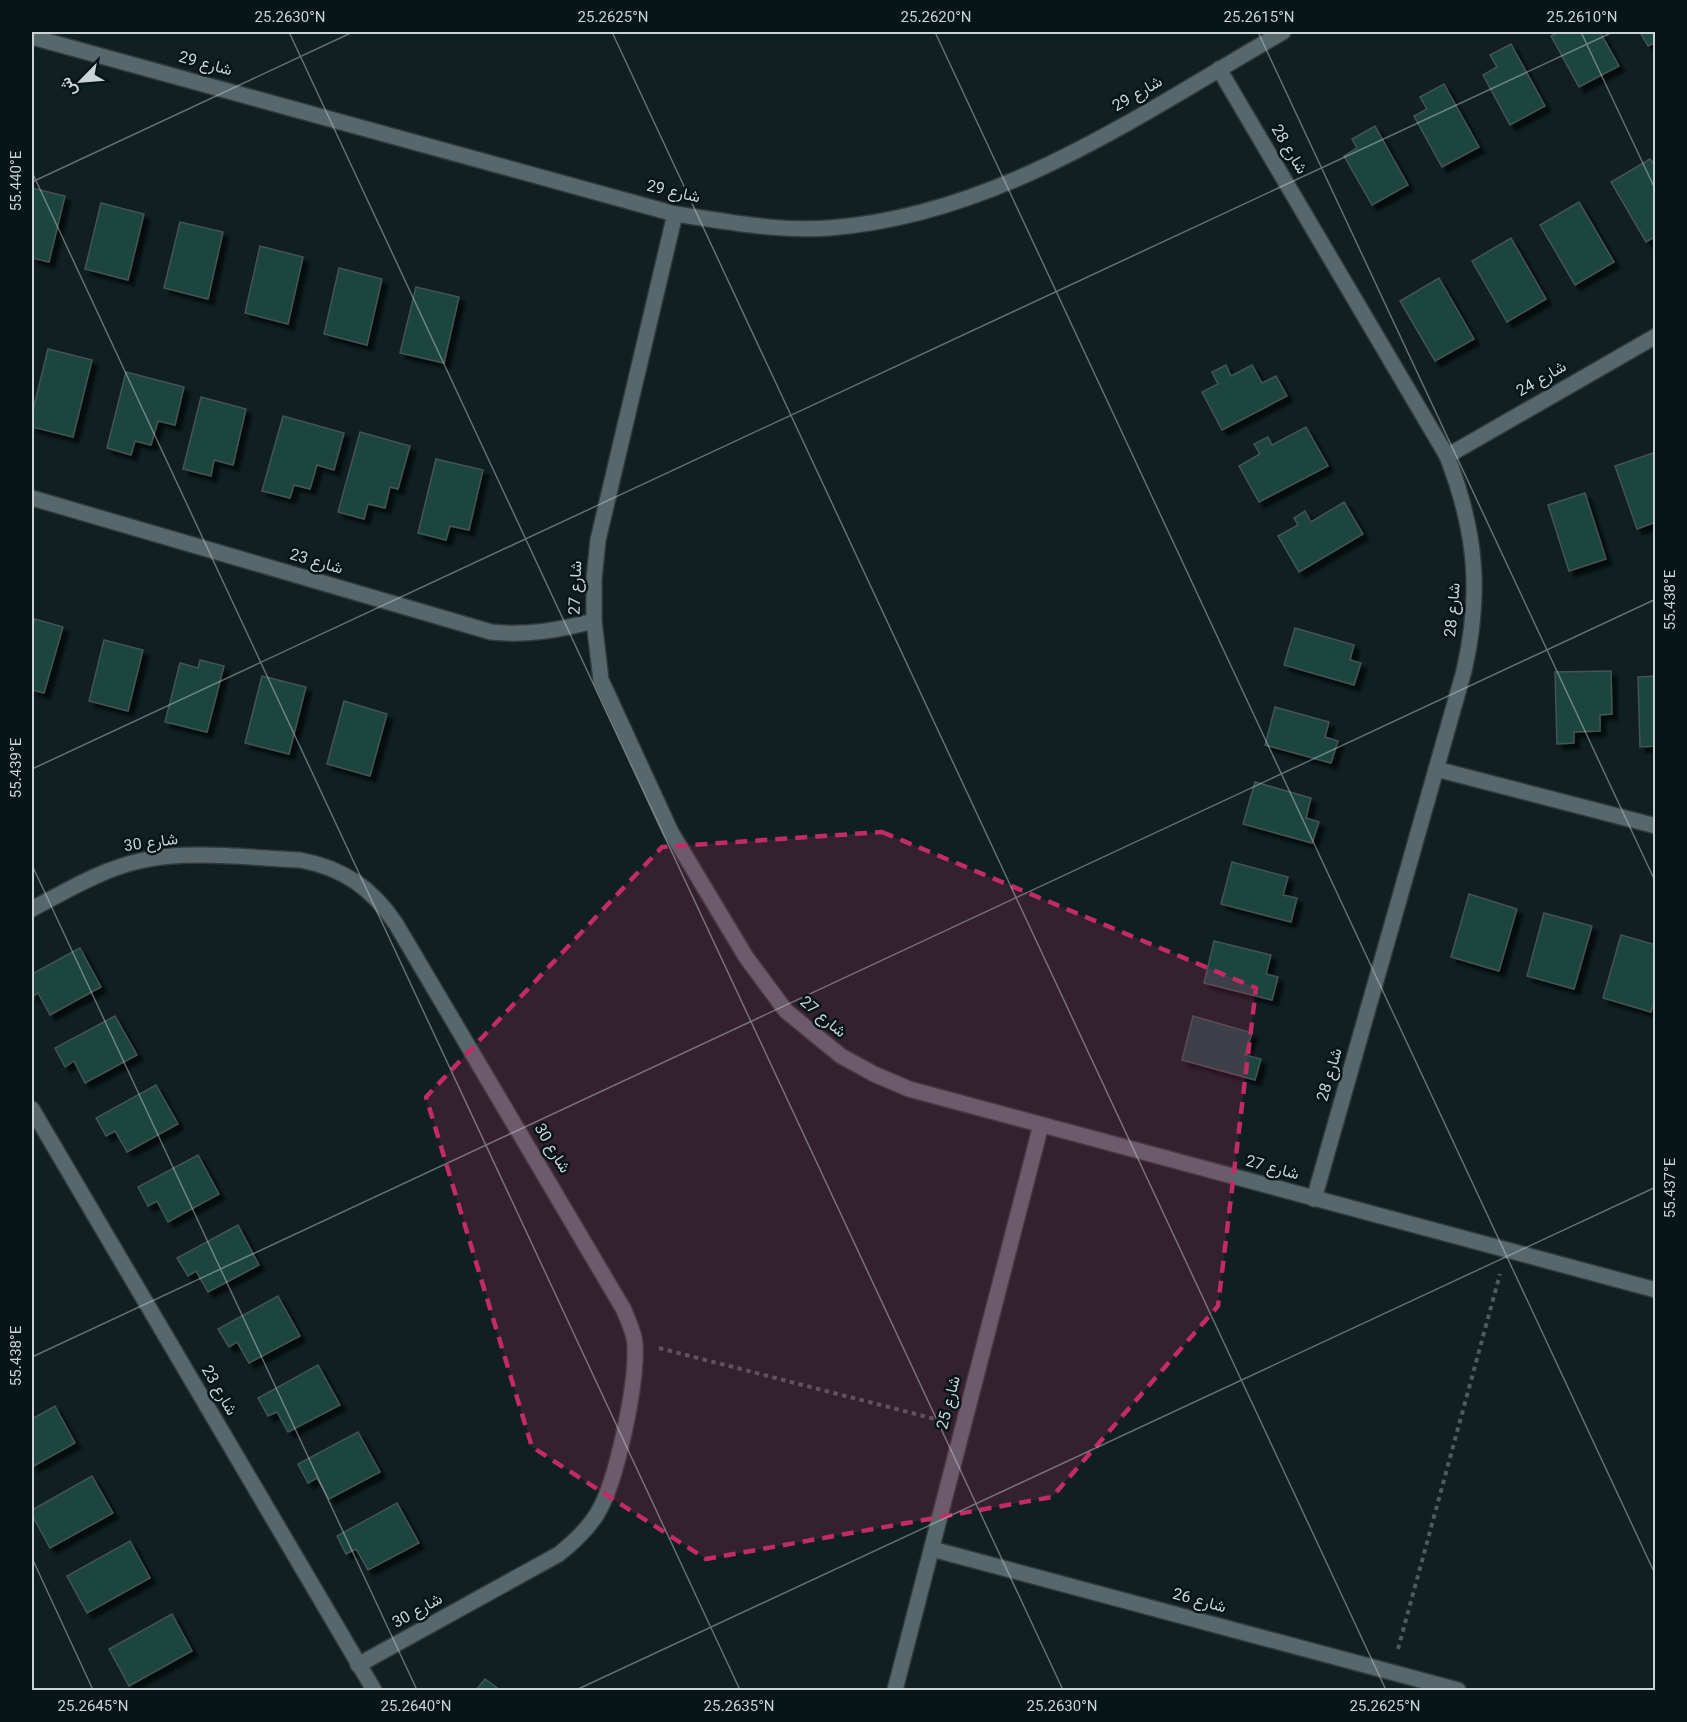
<svg xmlns="http://www.w3.org/2000/svg" width="1687" height="1722" font-family="Georgia,Vazirmatn,serif">
	<defs>
		<filter id="shadow"><feDropShadow dx="5.5" dy="5.5" stdDeviation="1.5" flood-color="#0009"/></filter>
	</defs>
	<rect width="100%" height="100%" fill="#0f1f22"/>
	<g fill="#1f443f" stroke="#435451" stroke-width="1.5" filter="url(#shadow)">
		<path d="M1561,32H1600L1619,66L1579,87L1551,36Z"/>
		<path d="M1640,32H1656V42L1648,46Z"/>
		<path d="M1511,44L1545,106L1510,125L1483,75L1497,67L1490,55Z"/>
		<path d="M1444,84L1479,147L1442,167L1414,116L1427,109L1420,97Z"/>
		<path d="M1375,126L1408,185L1372,205L1344,156L1357,148L1352,139Z"/>
		<path d="M1650,159L1656,167V236L1646,242L1611,182Z"/>
		<path d="M32,188L65,196L49,262L32,258Z"/>
		<path d="M1579,202L1614,262L1575,285L1540,225Z"/>
		<path d="M101,203L144,214L128,280L85,269Z"/>
		<path d="M180,222L223,232L208,299L164,288Z"/>
		<path d="M1511,238L1546,299L1507,322L1472,261Z"/>
		<path d="M260,246L303,257L288,324L245,313Z"/>
		<path d="M339,268L382,279L367,345L324,334Z"/>
		<path d="M1439,278L1474,339L1435,361L1400,301Z"/>
		<path d="M416,287L459,297L444,363L400,353Z"/>
		<path d="M48,349L92,360L73,437L32,427V414Z"/>
		<path d="M1226,365L1231,376L1252,365L1262,383L1276,376L1287,396L1222,430L1202,392L1218,384L1212,372Z"/>
		<path d="M126,372L184,387L175,425L158,421L151,445L135,441L131,455L107,448Z"/>
		<path d="M201,397L246,409L233,465L214,460L211,476L183,469Z"/>
		<path d="M283,416L344,433L334,470L317,465L310,489L294,485L290,498L262,491Z"/>
		<path d="M1306,427L1328,466L1259,502L1239,466L1260,454L1254,444L1268,437L1272,445Z"/>
		<path d="M360,432L410,446L398,489L390,487L385,508L368,504L364,519L338,512Z"/>
		<path d="M1656,452V522L1637,529L1615,466Z"/>
		<path d="M436,459L483,470L469,530L450,526L446,540L418,533Z"/>
		<path d="M1585,493L1606,559L1569,571L1548,505Z"/>
		<path d="M1344,502L1363,534L1299,572L1278,536L1298,525L1294,518L1305,511L1311,522Z"/>
		<path d="M35,619L63,627L44,693L32,690V628Z"/>
		<path d="M1295,628L1354,645L1350,660L1361,663L1354,685L1284,665Z"/>
		<path d="M104,640L143,650L128,711L89,701Z"/>
		<path d="M200,660L224,666L207,732L165,722L180,663L198,668Z"/>
		<path d="M1611,671L1612,714L1600,715V731L1574,732V743L1557,744L1555,672Z"/>
		<path d="M262,676L306,687L289,754L245,743Z"/>
		<path d="M1656,676V746L1640,747L1638,677Z"/>
		<path d="M344,701L387,714L370,776L327,764Z"/>
		<path d="M1275,707L1329,722L1325,737L1338,741L1331,763L1265,745Z"/>
		<path d="M1255,782L1311,798L1306,818L1319,822L1312,843L1243,824Z"/>
		<path d="M1232,862L1288,877L1283,895L1297,898L1291,922L1221,904Z"/>
		<path d="M1469,894L1517,909L1499,971L1451,957Z"/>
		<path d="M1544,913L1592,926L1574,989L1527,976Z"/>
		<path d="M1621,935L1656,945V996L1651,1012L1603,998Z"/>
		<path d="M1214,941L1271,955L1266,974L1278,977L1272,1000L1204,983Z"/>
		<path d="M80,948L101,987L50,1015L38,993L32,997V974Z"/>
		<path d="M115,1016L137,1055L85,1083L74,1061L65,1067L55,1048Z"/>
		<path d="M1193,1016L1252,1033L1245,1055L1261,1059L1255,1080L1182,1060Z"/>
		<path d="M156,1085L178,1124L127,1152L115,1131L106,1136L96,1118Z"/>
		<path d="M198,1155L219,1194L168,1222L157,1201L148,1206L138,1187Z"/>
		<path d="M238,1225L259,1265L208,1292L196,1271L188,1276L177,1258Z"/>
		<path d="M278,1296L300,1336L249,1363L237,1342L229,1347L218,1329Z"/>
		<path d="M318,1365L340,1405L288,1432L277,1412L268,1416L258,1398Z"/>
		<path d="M55,1406L75,1443L32,1467V1419Z"/>
		<path d="M358,1432L380,1472L329,1499L317,1478L308,1483L298,1464Z"/>
		<path d="M92,1476L113,1513L50,1548L32,1515V1510Z"/>
		<path d="M397,1503L419,1543L368,1570L356,1549L346,1554L337,1536Z"/>
		<path d="M130,1541L150,1578L87,1613L67,1576Z"/>
		<path d="M172,1614L192,1651L129,1686L109,1649Z"/>
		<path d="M485,1679L500,1690H476Z"/>
	</g>
	<g fill="none" stroke-linecap="round" stroke-linejoin="round">
		<g stroke="#30393b" stroke-width="18">
			<g id="minor">
				<path d="M32,37L675,214C726,221 777,232 829,228C999,215 1140,114 1283,32"/>
				<path d="M1219,69L1447,456C1476,531 1482,592 1464,671L1314,1199"/>
				<path d="M675,214L598,540L594,579V621L601,680L671,832L746,957L786,1011L841,1056L874,1074L909,1089L1656,1290"/>
				<path d="M1447,456L1656,336"/>
				<path d="M32,498L491,632C527,636 559,630 594,621"/>
				<path d="M1436,769L1656,826"/>
				<path d="M32,909C68,890 104,868 144,860C189,850 253,858 300,860C343,868 372,888 396,924L624,1310C628,1321 635,1334 635,1345C637,1383 617,1482 597,1514C587,1530 574,1542 559,1554L358,1665"/>
				<path d="M32,1109L374,1690"/>
				<path d="M932,1549L1458,1690"/>
				<path d="M895,1690L1041,1125"/>
			</g>
		</g>
		<g stroke="#4d5b5d" stroke-width="4" stroke-dasharray="4.5 4.5" stroke-linecap="butt">
			<path d="M659,1348L939,1420"/>
			<path d="M1398,1649L1500,1274"/>
		</g>
		<use href="#minor" stroke="#57686c" stroke-width="15"/>
	</g>
	<path fill="#c32b67" fill-opacity="0.2" stroke="#c32b67" stroke-width="4.5" stroke-dasharray="12 8" stroke-linejoin="round" d="M882,832L1256,988L1218,1306L1052,1497L706,1559L532,1447L426,1097L662,847Z"/>
	<path fill="none" stroke="#cad3d5" stroke-width="1.5" stroke-opacity="0.45" d="M289,32L1063,1690M612,32L1386,1690M935,32L1656,1576M1258,32L1656,883M1581,32L1656,191M32,172L740,1690M32,182L353,32M32,769L1613,32M32,865L417,1690M32,1357L1656,599M32,1558L93,1690M576,1690L1656,1187"/>
	<g text-anchor="middle" dominant-baseline="central" stroke-width="5" stroke-linejoin="round" paint-order="stroke">
		<g font-size="16" fill="#cad3d5" stroke="#071519">
			<text transform="translate(205 65) rotate(15)">شارع 29</text>
			<text transform="translate(1138 95) rotate(-30)">شارع 29</text>
			<text transform="translate(1288 150) rotate(59)">شارع 28</text>
			<text transform="translate(673 193) rotate(13)">شارع 29</text>
			<text transform="translate(1542 380) rotate(-30)">شارع 24</text>
			<text transform="translate(316 563) rotate(16)">شارع 23</text>
			<text transform="translate(577 588) rotate(-88)">شارع 27</text>
			<text transform="translate(1454 610) rotate(-85)">شارع 28</text>
			<text transform="translate(151 844) rotate(-8)">شارع 30</text>
			<text transform="translate(822 1018) rotate(40)">شارع 27</text>
			<text transform="translate(1331 1075) rotate(-74)">شارع 28</text>
			<text transform="translate(551 1149) rotate(59)">شارع 30</text>
			<text transform="translate(1272 1169) rotate(15)">شارع 27</text>
			<text transform="translate(218 1391) rotate(60)">شارع 23</text>
			<text transform="translate(950 1403) rotate(-76)">شارع 25</text>
			<text transform="translate(1199 1602) rotate(15)">شارع 26</text>
			<text transform="translate(418 1612) rotate(-29)">شارع 30</text>
		</g>
	</g>
	<rect width="1687" height="1722" fill="none" stroke="#071519" stroke-width="66"/>
	<g transform="translate(81 81) rotate(245)" stroke="#071519" stroke-width="4.5" paint-order="stroke">
	<path d="M0-4.5L10 22L0 15L-10 22Z" fill="#cad3d5"/>
	<text y="-9" font-size="16" font-weight="bold" text-anchor="middle" fill="#cad3d5">ش</text>
	</g>
	<rect x="33" y="33" width="1621" height="1656" fill="none" stroke="#cad3d5" stroke-width="2"/>
	<g font-size="15" text-anchor="middle" fill="#cad3d5">
		<text x="290" y="22">25.2630°N</text>
		<text x="613" y="22">25.2625°N</text>
		<text x="936" y="22">25.2620°N</text>
		<text x="1259" y="22">25.2615°N</text>
		<text x="1582" y="22">25.2610°N</text>
		<text transform="translate(16 181) rotate(-90)" y="5">55.440°E</text>
		<text transform="translate(1670 600) rotate(-90)" y="5">55.438°E</text>
		<text transform="translate(16 768) rotate(-90)" y="5">55.439°E</text>
		<text transform="translate(1670 1188) rotate(-90)" y="5">55.437°E</text>
		<text transform="translate(16 1356) rotate(-90)" y="5">55.438°E</text>
		<text x="93" y="1711">25.2645°N</text>
		<text x="416" y="1711">25.2640°N</text>
		<text x="739" y="1711">25.2635°N</text>
		<text x="1062" y="1711">25.2630°N</text>
		<text x="1385" y="1711">25.2625°N</text>
	</g>
</svg>
